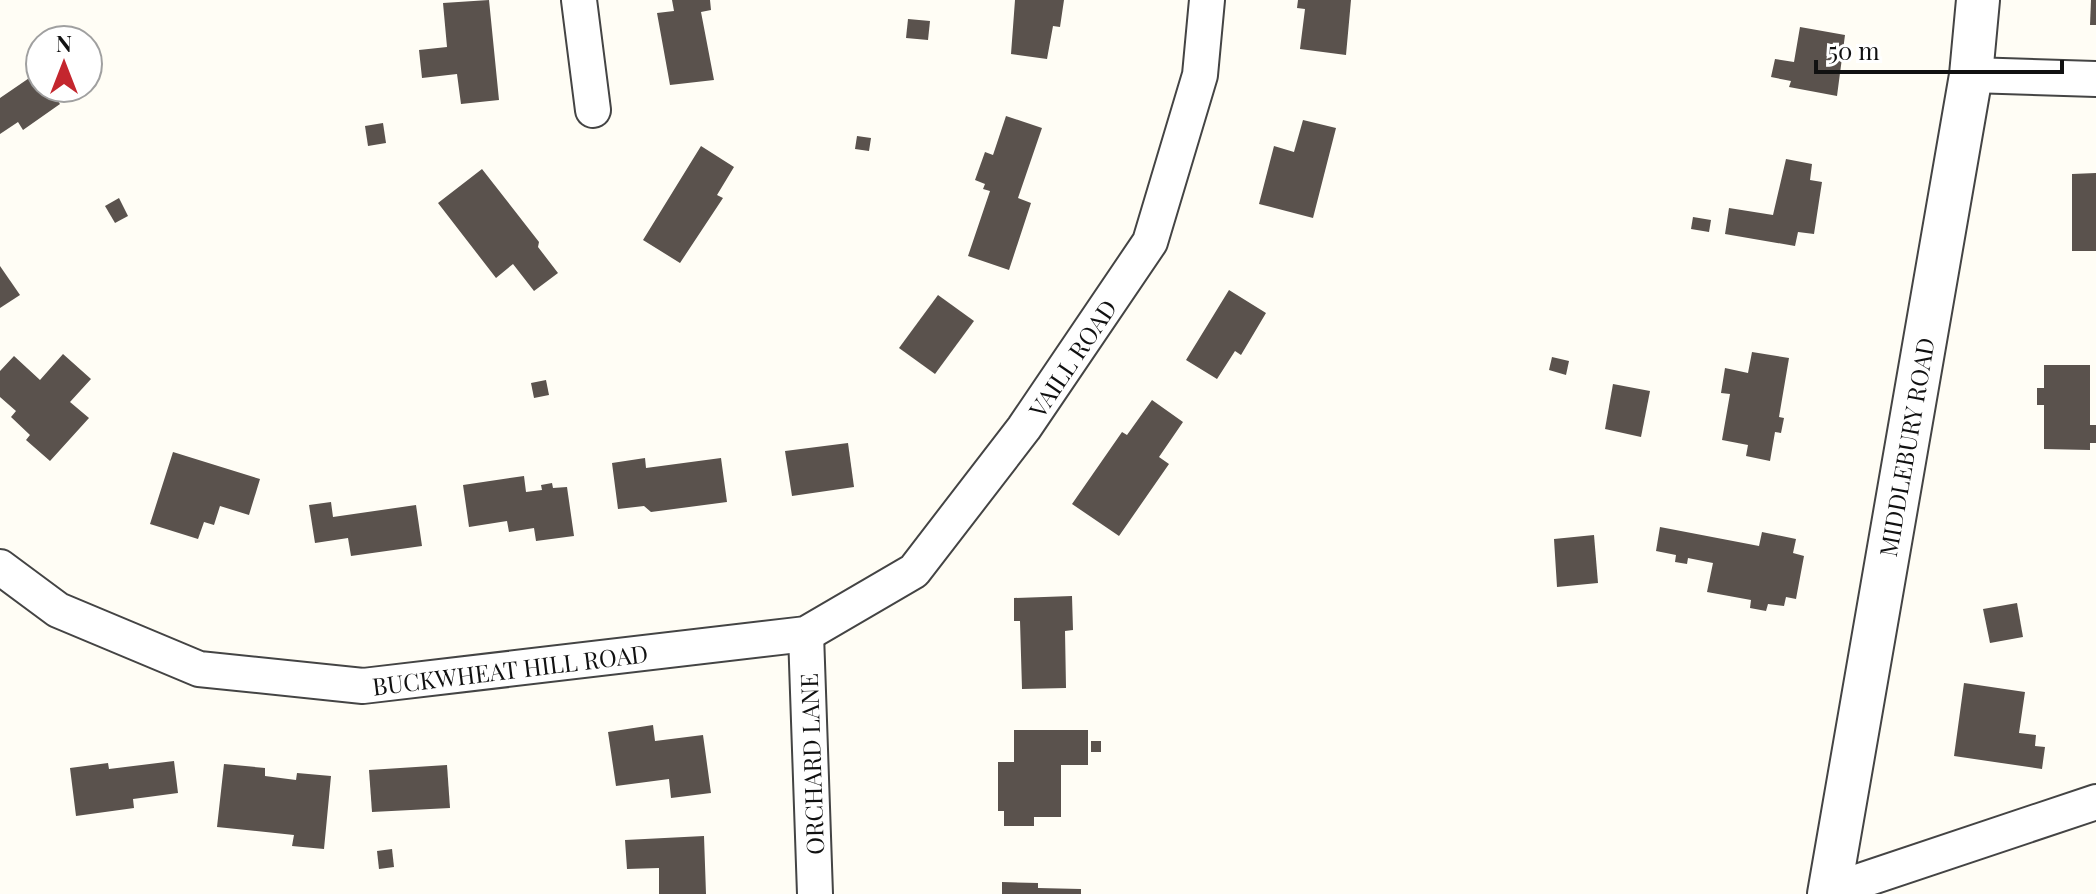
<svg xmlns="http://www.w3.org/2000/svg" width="2096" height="894" font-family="'Playfair Display',serif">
	<rect width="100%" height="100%" fill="#fffdf5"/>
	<g fill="#5a524d">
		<path d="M489,0L499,100L461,104L457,74L422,78L419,50L447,47L443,3Z"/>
		<path d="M672,0H710L711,10L701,12L714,80L670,85L657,13L674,11Z"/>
		<path d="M1015,0H1064L1060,27L1053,26L1047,59L1011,54Z"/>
		<path d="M1298,0H1351L1346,55L1300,49L1305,9L1297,8Z"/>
		<path d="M2091,0H2096V25H2090Z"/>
		<path d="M908,19L930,21L928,40L906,38Z"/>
		<path d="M1800,27L1845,35L1837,96L1789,87L1791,81L1771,77L1775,59L1794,62Z"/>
		<path d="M38,72L40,88H49L60,104L23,130L18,122L0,134V98Z"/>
		<path d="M1006,116L1042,128L1018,198L1031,203L1009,270L968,256L990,191L983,189L985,184L975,180L985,152L993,155Z"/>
		<path d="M1303,120L1336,128L1313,218L1259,204L1274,146L1294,152Z"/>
		<path d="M383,123L386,143L368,146L365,126Z"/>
		<path d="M857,136L871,138L869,151L855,149Z"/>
		<path d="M701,146L734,167L717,195L723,198L680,263L643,240Z"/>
		<path d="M1786,159L1812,164L1810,180L1822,182L1814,234L1798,232L1795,246L1725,234L1729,208L1773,215Z"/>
		<path d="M482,169L539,242L538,247L558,273L534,291L513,264L496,278L438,203Z"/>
		<path d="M2096,173V251H2072V174Z"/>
		<path d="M119,198L128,216L115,223L105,206Z"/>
		<path d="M1693,217L1711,220L1709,232L1691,229Z"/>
		<path d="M0,266L20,295L0,308Z"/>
		<path d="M1229,290L1266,313L1241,355L1235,351L1217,379L1186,360Z"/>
		<path d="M938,295L974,321L935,374L899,348Z"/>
		<path d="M1752,352L1789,358L1779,417L1784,418L1781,433L1775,432L1770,461L1746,456L1748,445L1722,440L1730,394L1721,393L1725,368L1748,373Z"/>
		<path d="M63,354L91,379L70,402L89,418L50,461L26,440L30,435L11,417L16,411L0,397V371L14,356L40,380Z"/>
		<path d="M1552,357L1569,361L1566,375L1549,370Z"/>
		<path d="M2044,365H2090V425H2096V443H2090V450L2044,449V405H2037V388H2044Z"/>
		<path d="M546,380L549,395L534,398L531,383Z"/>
		<path d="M1613,384L1650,391L1641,437L1605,429Z"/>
		<path d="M1152,400L1183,422L1159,457L1169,464L1119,536L1072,504L1122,432L1127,435Z"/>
		<path d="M848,443L854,487L792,496L785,451Z"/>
		<path d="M173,452L260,479L249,515L220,506L214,525L204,522L198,539L150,524Z"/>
		<path d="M645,458L646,468L721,458L727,502L651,512L644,506L618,509L612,463Z"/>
		<path d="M524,476L526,492L542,490L541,485L552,483L553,488L567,487L574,536L536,541L534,528L509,532L507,521L469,527L463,485Z"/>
		<path d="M331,502L333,517L416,505L422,546L351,556L348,538L315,543L309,505Z"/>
		<path d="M1660,527L1759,546L1762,532L1796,539L1793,553L1804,556L1796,599L1786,597L1784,606L1768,604L1766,611L1750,608L1751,600L1707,592L1713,563L1688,558L1687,564L1675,562L1676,555L1656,551Z"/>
		<path d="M1594,535L1598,583L1557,587L1554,539Z"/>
		<path d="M1072,596L1073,630L1065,631L1066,688L1022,689L1020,621H1014V598Z"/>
		<path d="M2017,603L2023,637L1990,643L1983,609Z"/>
		<path d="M1964,683L2025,692L2019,733L2036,735L2035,746L2045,747L2042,769L1954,756Z"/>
		<path d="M653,725L655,741L703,735L711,793L671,798L669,779L616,786L608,732Z"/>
		<path d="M1014,730H1088V765H1061V817H1034V826H1004V811H998V762H1014Z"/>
		<rect x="1091" y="741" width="10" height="11"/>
		<path d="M174,761L178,793L133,799L134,808L76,816L70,768L108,763L109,769Z"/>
		<path d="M224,764L265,768V776L296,780L297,773L331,776L324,849L292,846L294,835L217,827Z"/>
		<path d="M447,765L450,808L372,812L369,770Z"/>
		<path d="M704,836L706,894H659V868L627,869L625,840Z"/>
		<path d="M392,849L394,867L379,869L377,851Z"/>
		<path d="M1002,882L1038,883V888L1081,889V894H1002Z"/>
	</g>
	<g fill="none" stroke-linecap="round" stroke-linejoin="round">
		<g stroke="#444" stroke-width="38">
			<g id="minor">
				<path d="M579,0L593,110"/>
				<path d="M1971,75L2096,79"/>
				<path d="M0,567L58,610L199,669L363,686L806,634L914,571L1024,428L1150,242L1200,75L1207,0"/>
				<path d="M806,634L815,894"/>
				<path d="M1830,891L2096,802"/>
			</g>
		</g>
		<g stroke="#444" stroke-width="46">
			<path id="tertiary" d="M1829,894L1971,75L1978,0"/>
		</g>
		<use href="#minor" stroke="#fff" stroke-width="34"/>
		<use href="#tertiary" stroke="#fff" stroke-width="42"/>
	</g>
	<g text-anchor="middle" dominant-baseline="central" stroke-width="8" stroke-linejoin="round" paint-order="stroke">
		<g font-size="24" fill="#111" stroke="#fff">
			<text transform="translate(1072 358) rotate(-56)">VAILL ROAD</text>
			<text transform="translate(1906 447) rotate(-80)">MIDDLEBURY ROAD</text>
			<text transform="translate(510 669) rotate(-7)">BUCKWHEAT HILL ROAD</text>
			<text transform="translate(811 764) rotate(-92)">ORCHARD LANE</text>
		</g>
	</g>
	<g transform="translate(64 64)"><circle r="38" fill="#ffffff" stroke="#a0a0a0" stroke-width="2"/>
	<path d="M0-6L14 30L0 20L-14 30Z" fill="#c4262e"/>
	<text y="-12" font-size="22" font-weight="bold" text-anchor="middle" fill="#111111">N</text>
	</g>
	<path d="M1816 60v12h246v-12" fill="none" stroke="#111111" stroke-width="4"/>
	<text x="1828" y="60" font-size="24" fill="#111111" stroke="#ffffff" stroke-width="6" paint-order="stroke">50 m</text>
</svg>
